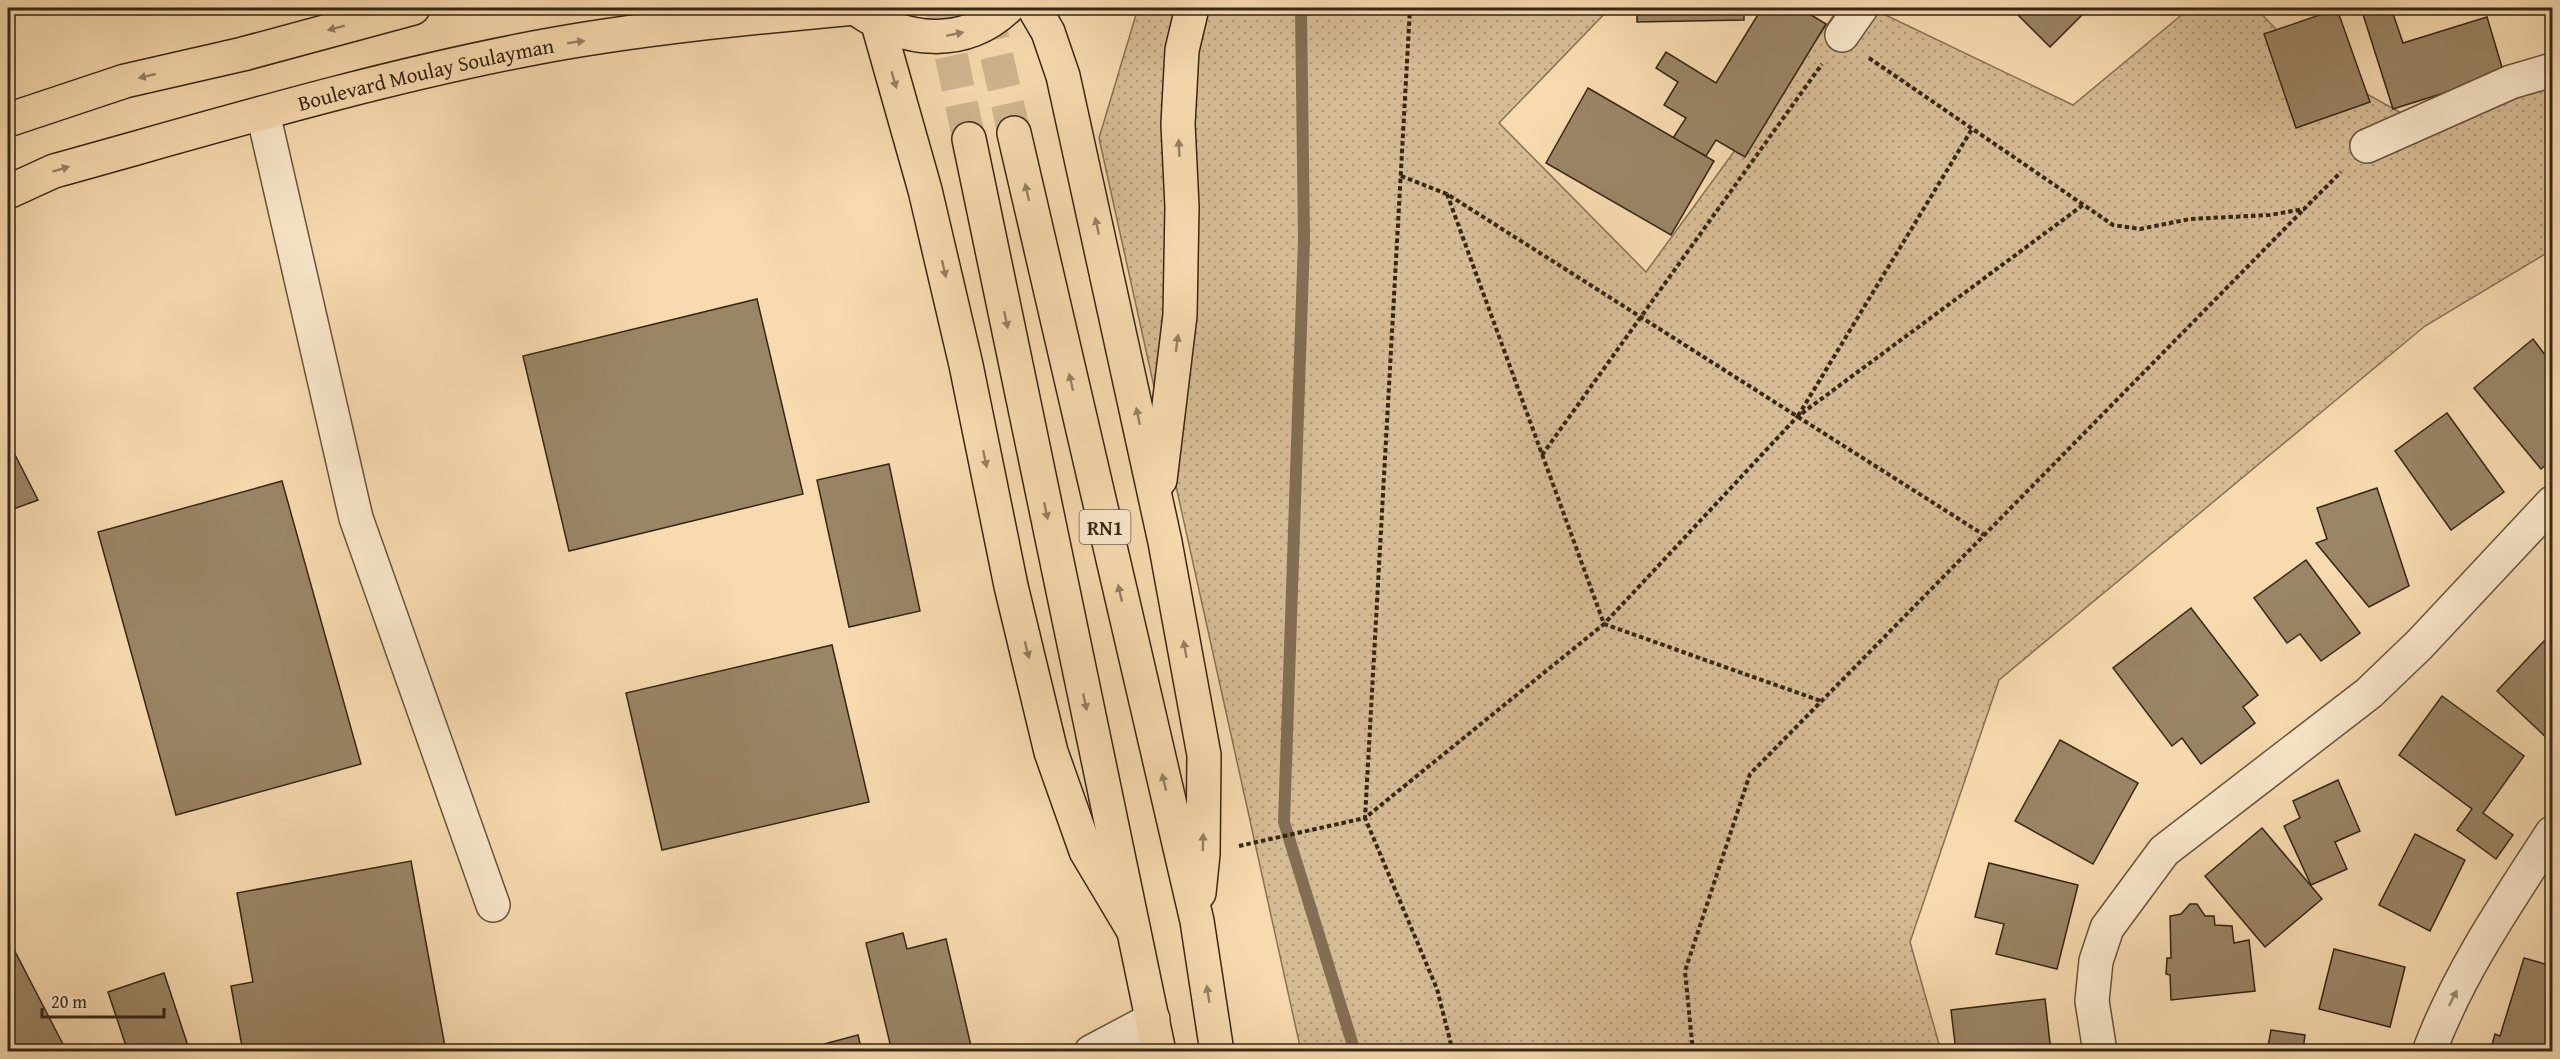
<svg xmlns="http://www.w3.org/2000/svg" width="2560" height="1059" font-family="'Gentium Book Plus',serif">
	<defs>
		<pattern id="grass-dots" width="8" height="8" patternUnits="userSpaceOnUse" patternTransform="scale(1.5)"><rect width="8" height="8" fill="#d6bc95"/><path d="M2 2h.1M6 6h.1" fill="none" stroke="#ae9978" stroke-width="1.8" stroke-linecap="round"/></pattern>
	</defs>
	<rect width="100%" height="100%" fill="#f7dbaf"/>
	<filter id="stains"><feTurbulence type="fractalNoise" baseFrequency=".00333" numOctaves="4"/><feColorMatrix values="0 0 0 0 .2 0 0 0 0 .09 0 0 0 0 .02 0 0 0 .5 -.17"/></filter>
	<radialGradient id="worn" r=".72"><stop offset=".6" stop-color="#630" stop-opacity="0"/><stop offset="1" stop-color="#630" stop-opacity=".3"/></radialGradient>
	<path fill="url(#grass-dots)" stroke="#867255" stroke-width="1.5" d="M1138,8H1610L1499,123L1646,272L1839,8H1871L2073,105L2190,8H2256L2304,59L2417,122L2552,87V250L2425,326L1999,680L1910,942L1941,1051H1301L1099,138Z"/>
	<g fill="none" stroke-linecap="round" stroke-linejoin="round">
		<path stroke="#826e52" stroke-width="12" d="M1301,8L1304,240L1284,822L1355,1052"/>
	</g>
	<g fill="#9a8565" stroke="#352715" stroke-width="1.5">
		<path d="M8,8H29L8,13Z"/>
		<path d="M1637,8H1744V20L1637,22Z"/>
		<path d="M1762,8H1800L1826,24L1745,157L1716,140L1706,156L1673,138L1686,118L1664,105L1678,82L1656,68L1666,52L1716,83Z"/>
		<path d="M2011,8H2089L2050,47Z"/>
		<path d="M2361,8H2391L2403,43L2487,17L2504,74L2393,109Z"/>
		<path d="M2337,9L2370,102L2296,128L2264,34Z"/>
		<path d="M1588,88L1714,161L1671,235L1546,163Z"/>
		<path d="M757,299L803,494L569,551L523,356Z"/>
		<path d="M2533,339L2552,364V460L2541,469L2474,388Z"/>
		<path d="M2447,413L2504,492L2451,530L2395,451Z"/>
		<path d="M8,441L38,500L8,511Z"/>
		<path d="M889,464L920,611L849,627L817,480Z"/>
		<path d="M282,481L361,764L176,815L98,532Z"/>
		<path d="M2377,488L2409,586L2369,607L2316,543L2327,539L2317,508Z"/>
		<path d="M2306,560L2360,633L2321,661L2300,634L2287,643L2254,598Z"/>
		<path d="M2191,608L2258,695L2243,707L2255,723L2201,764L2182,738L2172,746L2113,668Z"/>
		<path d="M2544,641L2552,649V743L2497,691Z"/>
		<path d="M832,645L869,802L662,850L626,693Z"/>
		<path d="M2442,696L2524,756L2483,813L2513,835L2496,859L2457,830L2472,809L2399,755Z"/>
		<path d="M2060,740L2138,783L2093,864L2015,821Z"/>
		<path d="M2338,780L2360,831L2335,842L2347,869L2311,885L2284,826L2300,818L2293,801Z"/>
		<path d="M2262,828L2322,899L2265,947L2205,876Z"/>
		<path d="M2415,834L2465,860L2430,931L2379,905Z"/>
		<path d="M411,861L446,1052H243L231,986L253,982L237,893Z"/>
		<path d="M1989,863L2078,885L2057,969L1996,954L2004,924L1975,917Z"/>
		<path d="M2190,904H2197L2205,916H2214L2215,925L2232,926L2234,943L2249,940L2255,991L2171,1000L2170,975L2166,974L2167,958H2171L2170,916L2181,914Z"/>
		<path d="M903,933L907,949L946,939L971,1046L948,1052H892L866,943Z"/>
		<path d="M8,938L67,1052H8Z"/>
		<path d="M2334,949L2405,967L2390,1027L2319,1009Z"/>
		<path d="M2524,958L2552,966V1052H2490L2495,1034L2500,1036Z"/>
		<path d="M164,973L190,1052H128L108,992Z"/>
		<path d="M2045,999L2051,1052H1956L1951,1010Z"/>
		<path d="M2271,1030L2305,1035L2303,1050L2316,1052H2267Z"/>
		<path d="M858,1035L862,1052H826L824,1044Z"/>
	</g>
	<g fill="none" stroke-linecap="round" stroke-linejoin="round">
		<g stroke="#d0b790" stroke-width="33" stroke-dasharray="33 16" stroke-linecap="butt">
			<path d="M941,8L969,139"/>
			<path d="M986,8L1014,133"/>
		</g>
		<g stroke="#66543c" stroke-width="36">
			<g id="minor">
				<path d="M1842,35L1861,8"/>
				<path d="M263,113L356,518L493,905"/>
				<path d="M2367,146L2511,82L2552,70"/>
				<path d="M1091,1052L1153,1019"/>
				<path d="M2100,1052L2092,1001L2096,961L2107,928L2164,851L2369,693L2420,644L2552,503"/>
				<path d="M2429,1052C2459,972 2506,904 2552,833"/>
			</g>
		</g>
		<g stroke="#352715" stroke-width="36">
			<g id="major">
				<path d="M858,10C904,42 963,49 1007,8"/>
				<path d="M8,120L125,81L243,54L413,8"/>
				<path id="s1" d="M8,192L54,171C213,127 372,79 534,48C640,28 748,18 855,8"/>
			</g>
		</g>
		<g stroke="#352715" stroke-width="36">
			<g id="highway">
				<path d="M1034,8L1048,32L1063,76L1165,542L1204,755L1203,854L1199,893"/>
				<path d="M878,24L925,190L966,365L1011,586L1051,752L1086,851L1132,928"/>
				<path d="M1014,133L1197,921L1217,1052"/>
				<path d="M969,139L1159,1052"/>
				<path d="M1160,480L1180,315L1182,207L1178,124L1182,50L1192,8"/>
			</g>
		</g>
		<g stroke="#352715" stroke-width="4" stroke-dasharray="4.5 3" stroke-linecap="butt">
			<path d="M1869,58L2113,225L2140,229L2190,219L2270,215L2304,209L2341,172"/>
			<path d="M1401,176L1447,194L1984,535"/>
			<path d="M1447,194L1604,624L1821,701"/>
			<path d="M1798,416L1972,129"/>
			<path d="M1542,455L1822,64"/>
			<path d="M1239,846L1365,818L1410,8"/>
			<path d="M1453,1052L1437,989L1365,818L1604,624L1797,417L2083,205"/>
			<path d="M1693,1052L1685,971L1750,774L2304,209"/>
		</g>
		<use href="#minor" stroke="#fae8cb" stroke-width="33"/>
		<use href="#major" stroke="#f7dbaf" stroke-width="33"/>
		<use href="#highway" stroke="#f7dbaf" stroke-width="33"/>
	</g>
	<defs><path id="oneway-solid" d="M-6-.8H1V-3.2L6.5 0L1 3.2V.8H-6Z" transform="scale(1.5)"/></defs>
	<g fill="#968162">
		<use href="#oneway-solid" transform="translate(336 28) rotate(165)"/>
		<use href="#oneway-solid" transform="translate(955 34) rotate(-12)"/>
		<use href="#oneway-solid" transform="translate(576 42) rotate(-8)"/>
		<use href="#oneway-solid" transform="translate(147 76) rotate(167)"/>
		<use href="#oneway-solid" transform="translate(894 80) rotate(74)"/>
		<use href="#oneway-solid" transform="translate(1179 148) rotate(-93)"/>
		<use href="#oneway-solid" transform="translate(61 169) rotate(-17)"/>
		<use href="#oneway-solid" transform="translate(1027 192) rotate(-103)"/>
		<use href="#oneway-solid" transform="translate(1097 226) rotate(-102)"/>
		<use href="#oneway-solid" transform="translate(944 269) rotate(77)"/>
		<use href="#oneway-solid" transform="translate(1006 320) rotate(78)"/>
		<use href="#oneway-solid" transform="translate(1177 343) rotate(-83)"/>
		<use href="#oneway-solid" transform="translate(1071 382) rotate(-103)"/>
		<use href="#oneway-solid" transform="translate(1138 416) rotate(-102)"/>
		<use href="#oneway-solid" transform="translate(985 459) rotate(78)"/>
		<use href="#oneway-solid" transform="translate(1046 511) rotate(78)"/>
		<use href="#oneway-solid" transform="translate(1120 593) rotate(-103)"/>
		<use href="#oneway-solid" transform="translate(1185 649) rotate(-100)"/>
		<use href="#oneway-solid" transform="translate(1027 650) rotate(76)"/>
		<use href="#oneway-solid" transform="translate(1085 702) rotate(78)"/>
		<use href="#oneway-solid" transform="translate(1164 782) rotate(-103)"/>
		<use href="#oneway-solid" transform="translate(1203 842) rotate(-89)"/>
		<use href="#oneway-solid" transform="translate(1208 994) rotate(-99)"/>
	</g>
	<use fill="#988870" href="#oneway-solid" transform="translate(2453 998) rotate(-63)"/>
	<g text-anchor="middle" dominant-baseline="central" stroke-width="4.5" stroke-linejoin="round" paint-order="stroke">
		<rect fill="#fae8cb" stroke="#70614c" stroke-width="1.5" x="1079.5" y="510" width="51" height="34" rx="4.5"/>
		<g font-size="20" font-weight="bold" fill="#352715">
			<text x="1105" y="527">RN1</text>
		</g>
		<g font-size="21" fill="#352715" stroke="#fae8cb">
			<text stroke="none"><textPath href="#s1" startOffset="435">Boulevard Moulay Soulayman</textPath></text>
		</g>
	</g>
	<rect width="2560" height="1059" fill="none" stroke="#f7dbaf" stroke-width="30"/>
	<rect x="9" y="9" width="2542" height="1041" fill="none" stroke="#352715" stroke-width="3"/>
	<rect x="15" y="15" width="2530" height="1029" fill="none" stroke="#352715" stroke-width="1.5"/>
	<path d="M42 1008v9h122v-9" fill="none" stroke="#352715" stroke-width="3"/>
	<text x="51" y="1008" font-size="18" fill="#352715" stroke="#fae8cb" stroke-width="4.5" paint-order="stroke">20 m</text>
	<rect width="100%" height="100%" filter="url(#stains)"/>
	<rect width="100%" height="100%" fill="url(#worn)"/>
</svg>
